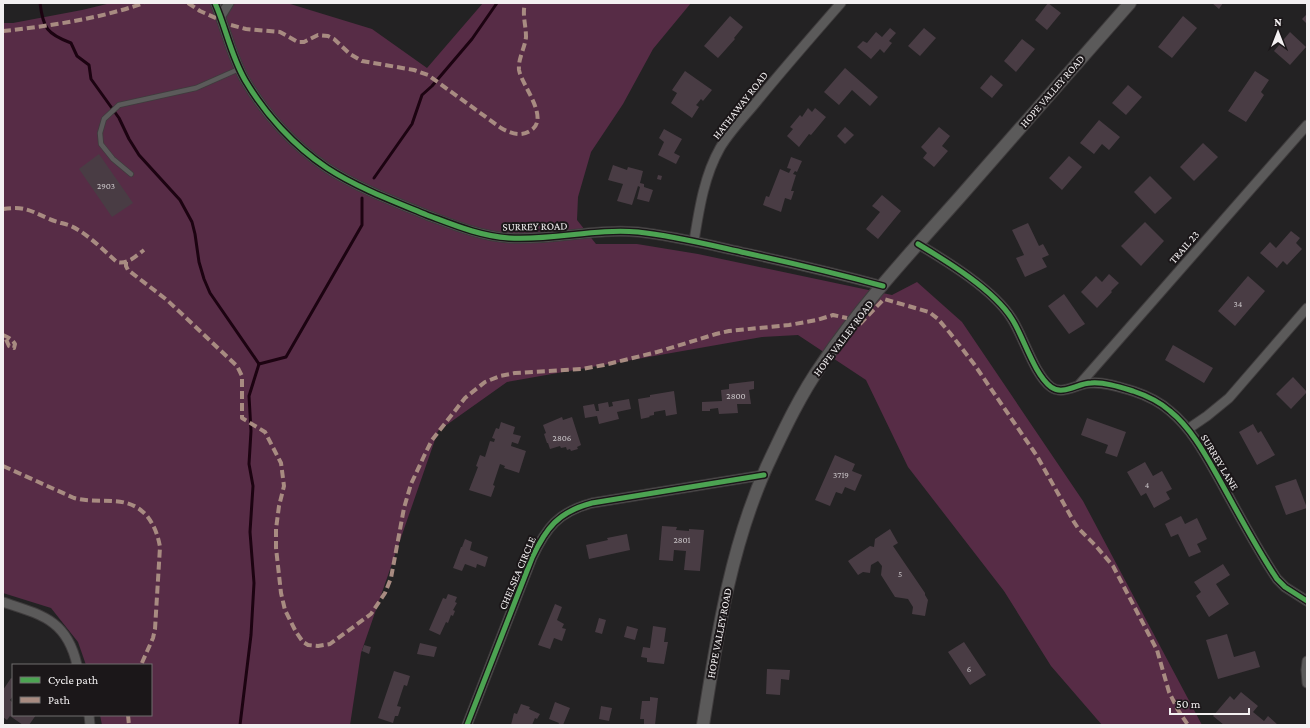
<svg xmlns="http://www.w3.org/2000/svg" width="1310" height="728" font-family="'Crimson Pro',serif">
	<rect width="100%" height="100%" fill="#232223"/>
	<path fill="#572c46" d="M111,3H287L372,29L427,68L483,3H691L653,49L623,104L591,152L578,197L577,220L596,244H637L698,254L892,295L917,282L962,322L1083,501L1202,725H1102L1051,666L1004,591L908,467L866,380L798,335L762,337L507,382L438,431L361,653L350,725H102L100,715H151V665H86L78,642L51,608L3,593V23H13L82,10Z"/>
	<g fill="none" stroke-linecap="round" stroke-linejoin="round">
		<g stroke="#1c0311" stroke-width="3">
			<path d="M40,3C43,28 47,34 71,43L77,56L89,65L91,79L119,118L129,139L139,155L180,200L192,222L195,234L199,262L204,279L210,293L259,364"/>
			<path d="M374,178L412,124L422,95L432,86L472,39L497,3"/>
			<path d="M259,364L286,357L362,225V198"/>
			<path d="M240,725L251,635L254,583L250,532L253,486L249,464L251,431L249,396L259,364"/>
		</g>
	</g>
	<g fill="#493c44">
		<path d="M1048,3L1061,13L1047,30L1035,20Z"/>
		<path d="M1212,3H1223L1219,9Z"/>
		<path d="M1307,14V24L1302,19Z"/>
		<path d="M730,16L743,27L734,38L735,39L718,58L704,46Z"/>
		<path d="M1183,16L1197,28L1172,58L1158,47Z"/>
		<path d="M890,28L896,33L889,41L892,43L884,53L880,49L871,59L857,47L863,41L867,43L876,32L882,37Z"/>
		<path d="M924,28L936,38L920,56L908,46Z"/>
		<path d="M1290,32L1306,47L1290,65L1274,51Z"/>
		<path d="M1022,39L1035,49L1016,72L1004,61Z"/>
		<path d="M845,68L878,97L870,106L852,90L839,105L824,92Z"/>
		<path d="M685,71L712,90L703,101L701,99L697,104L696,105L699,107L692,118L671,103L677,93L672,90Z"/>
		<path d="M1255,71L1269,80L1261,92L1264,95L1246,122L1228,111Z"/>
		<path d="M991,75L1003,85L992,98L980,88Z"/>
		<path d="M1128,85L1142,97L1126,115L1112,103Z"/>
		<path d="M808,108L812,112L815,108L826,117L811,135L809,134L799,147L787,136L793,129L790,127L800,115L802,117Z"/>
		<path d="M1099,120L1120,137L1109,150L1102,144L1094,154L1080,143Z"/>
		<path d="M845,127L854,135L845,144L837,136Z"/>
		<path d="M939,127L950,136L942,146L948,151L934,167L923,158L927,153L921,147Z"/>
		<path d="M664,129L682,139L674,153L680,156L676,164L658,155L664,142L659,138Z"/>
		<path d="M1203,143L1218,157L1194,181L1180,167Z"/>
		<path d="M99,154L133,203L112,217L79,169Z"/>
		<path d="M1069,156L1082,167L1062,190L1049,178Z"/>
		<path d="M791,157L802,161L797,172L795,171L793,174L796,175L791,191H794L791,200L785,198L781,212L763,205L766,196L769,197L780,169L789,173L791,169L787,168Z"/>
		<path d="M613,165L627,170L628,167L643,171L640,183L644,184V187L653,190L649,202L637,199L640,187L638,186L632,205L617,201L623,184L608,180Z"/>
		<path d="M658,175L662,176L661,180L657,179Z"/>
		<path d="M1150,176L1172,198L1155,214L1134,192Z"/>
		<path d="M882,195L901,211L878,239L866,229L880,212L872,206Z"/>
		<path d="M1145,222L1164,241L1141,266L1121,246Z"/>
		<path d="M1028,223L1039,246L1043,244L1049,255L1042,258L1047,267L1025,277L1016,258L1024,255L1012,230Z"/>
		<path d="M1291,231L1300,238L1296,243L1302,249L1287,265L1283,261L1277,268L1260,253L1270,242L1276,248Z"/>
		<path d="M1109,274L1119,283L1111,291L1112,292L1097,308L1081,292L1096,276L1102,282Z"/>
		<path d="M1248,276L1265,291L1235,326L1218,311Z"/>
		<path d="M1064,294L1085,324L1069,334L1048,306Z"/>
		<path d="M1173,345L1213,368L1204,383L1165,360Z"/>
		<path d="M1293,377L1307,392L1291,409L1276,394Z"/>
		<path d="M754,381V389L749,390L751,404H737L738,413L719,414L718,408L710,409V411H702V402L722,401L721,390L729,389V384Z"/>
		<path d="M674,391L677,414L666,416L665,410L654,412V415L649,416L650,417L641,419L638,399L650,397V395Z"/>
		<path d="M629,399L631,409L617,412L619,419L599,424L597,416L585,418L583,406L594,404L596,411H599L598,404L608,402L609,407L613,406L612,402Z"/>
		<path d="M562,417L563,420L572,417L581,445L577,447L578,449L571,451L570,449L567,450L566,447L561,448L560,446L550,449L548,443H547L544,434L546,433L543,425Z"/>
		<path d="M1087,418L1126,432L1117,457L1105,453L1108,445L1081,435Z"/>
		<path d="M501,422L515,427L513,434L521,436L518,444L512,442L511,446L526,451L519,473L504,468L505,466L500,464L493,485L495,486L491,497L469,490L478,467L476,466L480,455L485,457L490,441L494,442L495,439L492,438L496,428L499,429Z"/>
		<path d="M1253,424L1258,433L1261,431L1275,455L1257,465L1239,432Z"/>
		<path d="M835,455L855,464L852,471L862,475L855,491L845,487L842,494L836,492L830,506L815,500Z"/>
		<path d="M1145,462L1153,476L1162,471L1172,489L1166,492L1170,499L1154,508L1146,493L1141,496L1127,472Z"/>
		<path d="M1296,479L1307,508L1286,515L1275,486Z"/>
		<path d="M1181,516L1185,524L1197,518L1207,539L1197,544L1201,552L1189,557L1178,534L1171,537L1165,524Z"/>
		<path d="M662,526L677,527L676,530L689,531V529L704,530L700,571L684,570L686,551L674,550L673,561L659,560Z"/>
		<path d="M890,529L898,543L893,546L925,593V595L928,600L925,616L912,614L913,607L908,599L895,597L881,575L882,566L878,561L871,565L870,573L863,572L858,575L848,561L870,546L874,547L875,539Z"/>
		<path d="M627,534L630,550L589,559L586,545L608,540L607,538Z"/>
		<path d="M465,539L472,542L470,550L488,557L485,567L477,564L476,568L465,564L462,571L453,568L461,547H462Z"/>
		<path d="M1223,564L1230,575L1216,584L1229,604L1209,617L1196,596L1201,592L1194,582Z"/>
		<path d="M448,594L457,597L455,602L457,603L453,610L455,611L453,616L451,615L448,623L446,622L440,635L429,630L443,598L446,599Z"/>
		<path d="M555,604L562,607L557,620L564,624L562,628L566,629L562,641L554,638L550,649L538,645Z"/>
		<path d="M599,618L606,620L602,634L595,632Z"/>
		<path d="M627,626L638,629L635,640L624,637Z"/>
		<path d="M653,626L666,628L664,642H668L664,664L647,662V658L641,657L643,647L650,648Z"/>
		<path d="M1227,634L1234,657L1255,651L1260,667L1218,679L1206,640Z"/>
		<path d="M964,642L986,675L970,685L948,652Z"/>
		<path d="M420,643L437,647L434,657L417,654Z"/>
		<path d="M364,645L371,647L369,654L362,651Z"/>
		<path d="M767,669L790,670L789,680L781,679L780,695L766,694Z"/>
		<path d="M394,671L410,676L407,686L404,685L397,706L401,707L398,716H395L393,723L378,718Z"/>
		<path d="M11,678L13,679V696L10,700L13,703V715H36L29,725H23L10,716L7,720L3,717V690Z"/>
		<path d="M1241,692L1258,706L1253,712L1264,721L1268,716L1278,725H1224L1213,716L1230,696L1234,700Z"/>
		<path d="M650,697L658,698L655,725H644V719H640L642,701H650Z"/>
		<path d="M555,702L570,708L563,725H558L559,723L549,719Z"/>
		<path d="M521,704L530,707L529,709L540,714L537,719L535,718L532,725H511L514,713L517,714Z"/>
		<path d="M601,706L612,708L609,721L599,719Z"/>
	</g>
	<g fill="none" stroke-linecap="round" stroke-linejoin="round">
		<g stroke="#3f3c3d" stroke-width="6">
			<path id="service" d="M131,174L113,159L101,144L100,133L104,119L119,105L196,88L239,69"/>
		</g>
		<g stroke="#3f3c3d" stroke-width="11">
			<g id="minor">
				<path d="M215,3C226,28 231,56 245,80C265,114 294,146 327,168C358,188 393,201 427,215C454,225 480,236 509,238C552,241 595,228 638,232C675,236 710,245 746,253C792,263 838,274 883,286"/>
				<path d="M221,16L229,3"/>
				<path d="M694,241C699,210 704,176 720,148C730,131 746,115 758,100C785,67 813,35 841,3"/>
				<path d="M918,244C948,262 994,290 1012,319C1024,338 1034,374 1051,387C1063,396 1078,383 1091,383C1105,382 1120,387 1133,391C1145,395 1160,402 1170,411C1191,428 1205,454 1218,477C1237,511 1255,546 1277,579L1285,587L1307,601"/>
				<path d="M1079,385L1307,125"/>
				<path d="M1188,429L1207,416L1229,398L1307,308"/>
				<path d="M3,602C42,615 67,620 77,665"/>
				<path d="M1307,661L1306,670L1307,683"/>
				<path d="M89,715L90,725"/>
				<path d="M467,725L532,558C546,528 558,512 592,503L764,475"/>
			</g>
		</g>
		<g stroke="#3f3c3d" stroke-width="14">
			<path id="secondary" d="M703,725C717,637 730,548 767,466C783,432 800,395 822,364C862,304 912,251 959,198C1016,133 1073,68 1130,3"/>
		</g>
		<use href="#service" stroke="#5b5a5a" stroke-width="4.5"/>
		<use href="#minor" stroke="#5b5a5a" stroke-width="9"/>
		<use href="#secondary" stroke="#5b5a5a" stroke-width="12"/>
		<g stroke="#a88b81" stroke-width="4" stroke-dasharray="8 4" stroke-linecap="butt">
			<path d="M188,3L200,11L218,19"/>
			<path d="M231,25L246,29L280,32L298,42H304L318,35L328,36L334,39L350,54L362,61L414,70L428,75L501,128C510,133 520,137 530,131C551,119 522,86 519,70C518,58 525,48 526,37C526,25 522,15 525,3"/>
			<path d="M3,31C50,26 98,19 144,3"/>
			<path d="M3,209C24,206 29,210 47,218C55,222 63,223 71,226C88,234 103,250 117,262C127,265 136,256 144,250"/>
			<path d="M126,262V266L128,270L167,300L237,366L242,376V418L265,432L281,463L284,486L279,506L276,529V548L281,593L285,610L296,632L303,642L308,645L318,646L330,644L371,614L385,593L391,578L404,508L411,484L425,454L432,440L465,398L485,382L500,376L515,373L582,369L604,365L657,352L716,334L729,331L789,325L817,320L833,315L847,318"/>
			<path d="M860,324L884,299L929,312L938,319L950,333L974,364L1037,456L1074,522L1078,528L1095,545L1113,566L1157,650L1169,692L1178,710L1188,725"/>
			<path d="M3,335C8,337 12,339 15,344L14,348L9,346L4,335"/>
			<path d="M3,466L74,498C100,505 127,493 147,516C154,525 158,535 160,547L155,629L153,638L141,665"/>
			<path d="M128,715L129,725"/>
		</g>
		<g stroke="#1b1719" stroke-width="8">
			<g id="cycleway">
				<path d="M215,3C226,28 231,56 245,80C265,114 294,146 327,168C358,188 393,201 427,215C454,225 480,236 509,238C552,241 595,228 638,232C675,236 710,245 746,253C792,263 838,274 883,286"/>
				<path d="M918,244C948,262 994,290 1012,319C1024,338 1034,374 1051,387C1063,396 1078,383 1091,383C1105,382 1120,387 1133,391C1145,395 1160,402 1170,411C1191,428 1205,454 1218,477C1237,511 1255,546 1277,579L1285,587L1307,601"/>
				<path d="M467,725L532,558C546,528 558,512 592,503L764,475"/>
			</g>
		</g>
		<use href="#cycleway" stroke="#4ca352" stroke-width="5"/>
	</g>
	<g text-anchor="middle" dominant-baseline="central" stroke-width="4" stroke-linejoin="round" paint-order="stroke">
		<g font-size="9" fill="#c8c3c6">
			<text x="106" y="186">2903</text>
			<text x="1238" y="304">34</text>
			<text x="736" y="396">2800</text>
			<text x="562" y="438">2806</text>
			<text x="841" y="475">3719</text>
			<text x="1147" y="485">4</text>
			<text x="682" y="540">2801</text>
			<text x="900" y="574">5</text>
			<text x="969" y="669">6</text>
		</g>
		<g font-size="11" fill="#f3f0f1" stroke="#1b1719">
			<text transform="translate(1052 91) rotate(-49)">HOPE VALLEY ROAD</text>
			<text transform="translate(740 105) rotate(-52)">HATHAWAY ROAD</text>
			<text transform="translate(535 226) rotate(-1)">SURREY ROAD</text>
			<text transform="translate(1184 247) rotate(-49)">TRAIL 23</text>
			<text transform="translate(843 338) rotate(-53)">HOPE VALLEY ROAD</text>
			<text transform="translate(1220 462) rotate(59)">SURREY LANE</text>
			<text transform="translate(517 573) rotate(-67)">CHELSEA CIRCLE</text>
			<text transform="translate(719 633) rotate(-79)">HOPE VALLEY ROAD</text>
		</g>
	</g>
	<rect width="1310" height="728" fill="none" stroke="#f3f0f1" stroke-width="8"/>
	<rect x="12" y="664" width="140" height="52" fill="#1b1719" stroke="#716e6f"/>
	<rect x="20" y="677" width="20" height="6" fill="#4ca352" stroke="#716e6f"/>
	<text x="48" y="684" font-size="12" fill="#f3f0f1">Cycle path</text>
	<rect x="20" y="697" width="20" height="6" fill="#a88b81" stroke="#716e6f"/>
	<text x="48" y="704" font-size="12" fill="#f3f0f1">Path</text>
	<g transform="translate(1278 32)" stroke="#1b1719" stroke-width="3" paint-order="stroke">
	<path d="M0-3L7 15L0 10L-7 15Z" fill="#f3f0f1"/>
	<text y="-6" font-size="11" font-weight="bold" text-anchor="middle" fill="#f3f0f1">N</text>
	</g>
	<path d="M1170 708v6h79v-6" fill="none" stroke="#f3f0f1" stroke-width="2"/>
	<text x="1176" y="708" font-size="12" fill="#f3f0f1" stroke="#1b1719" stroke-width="3" paint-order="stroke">50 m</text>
</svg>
